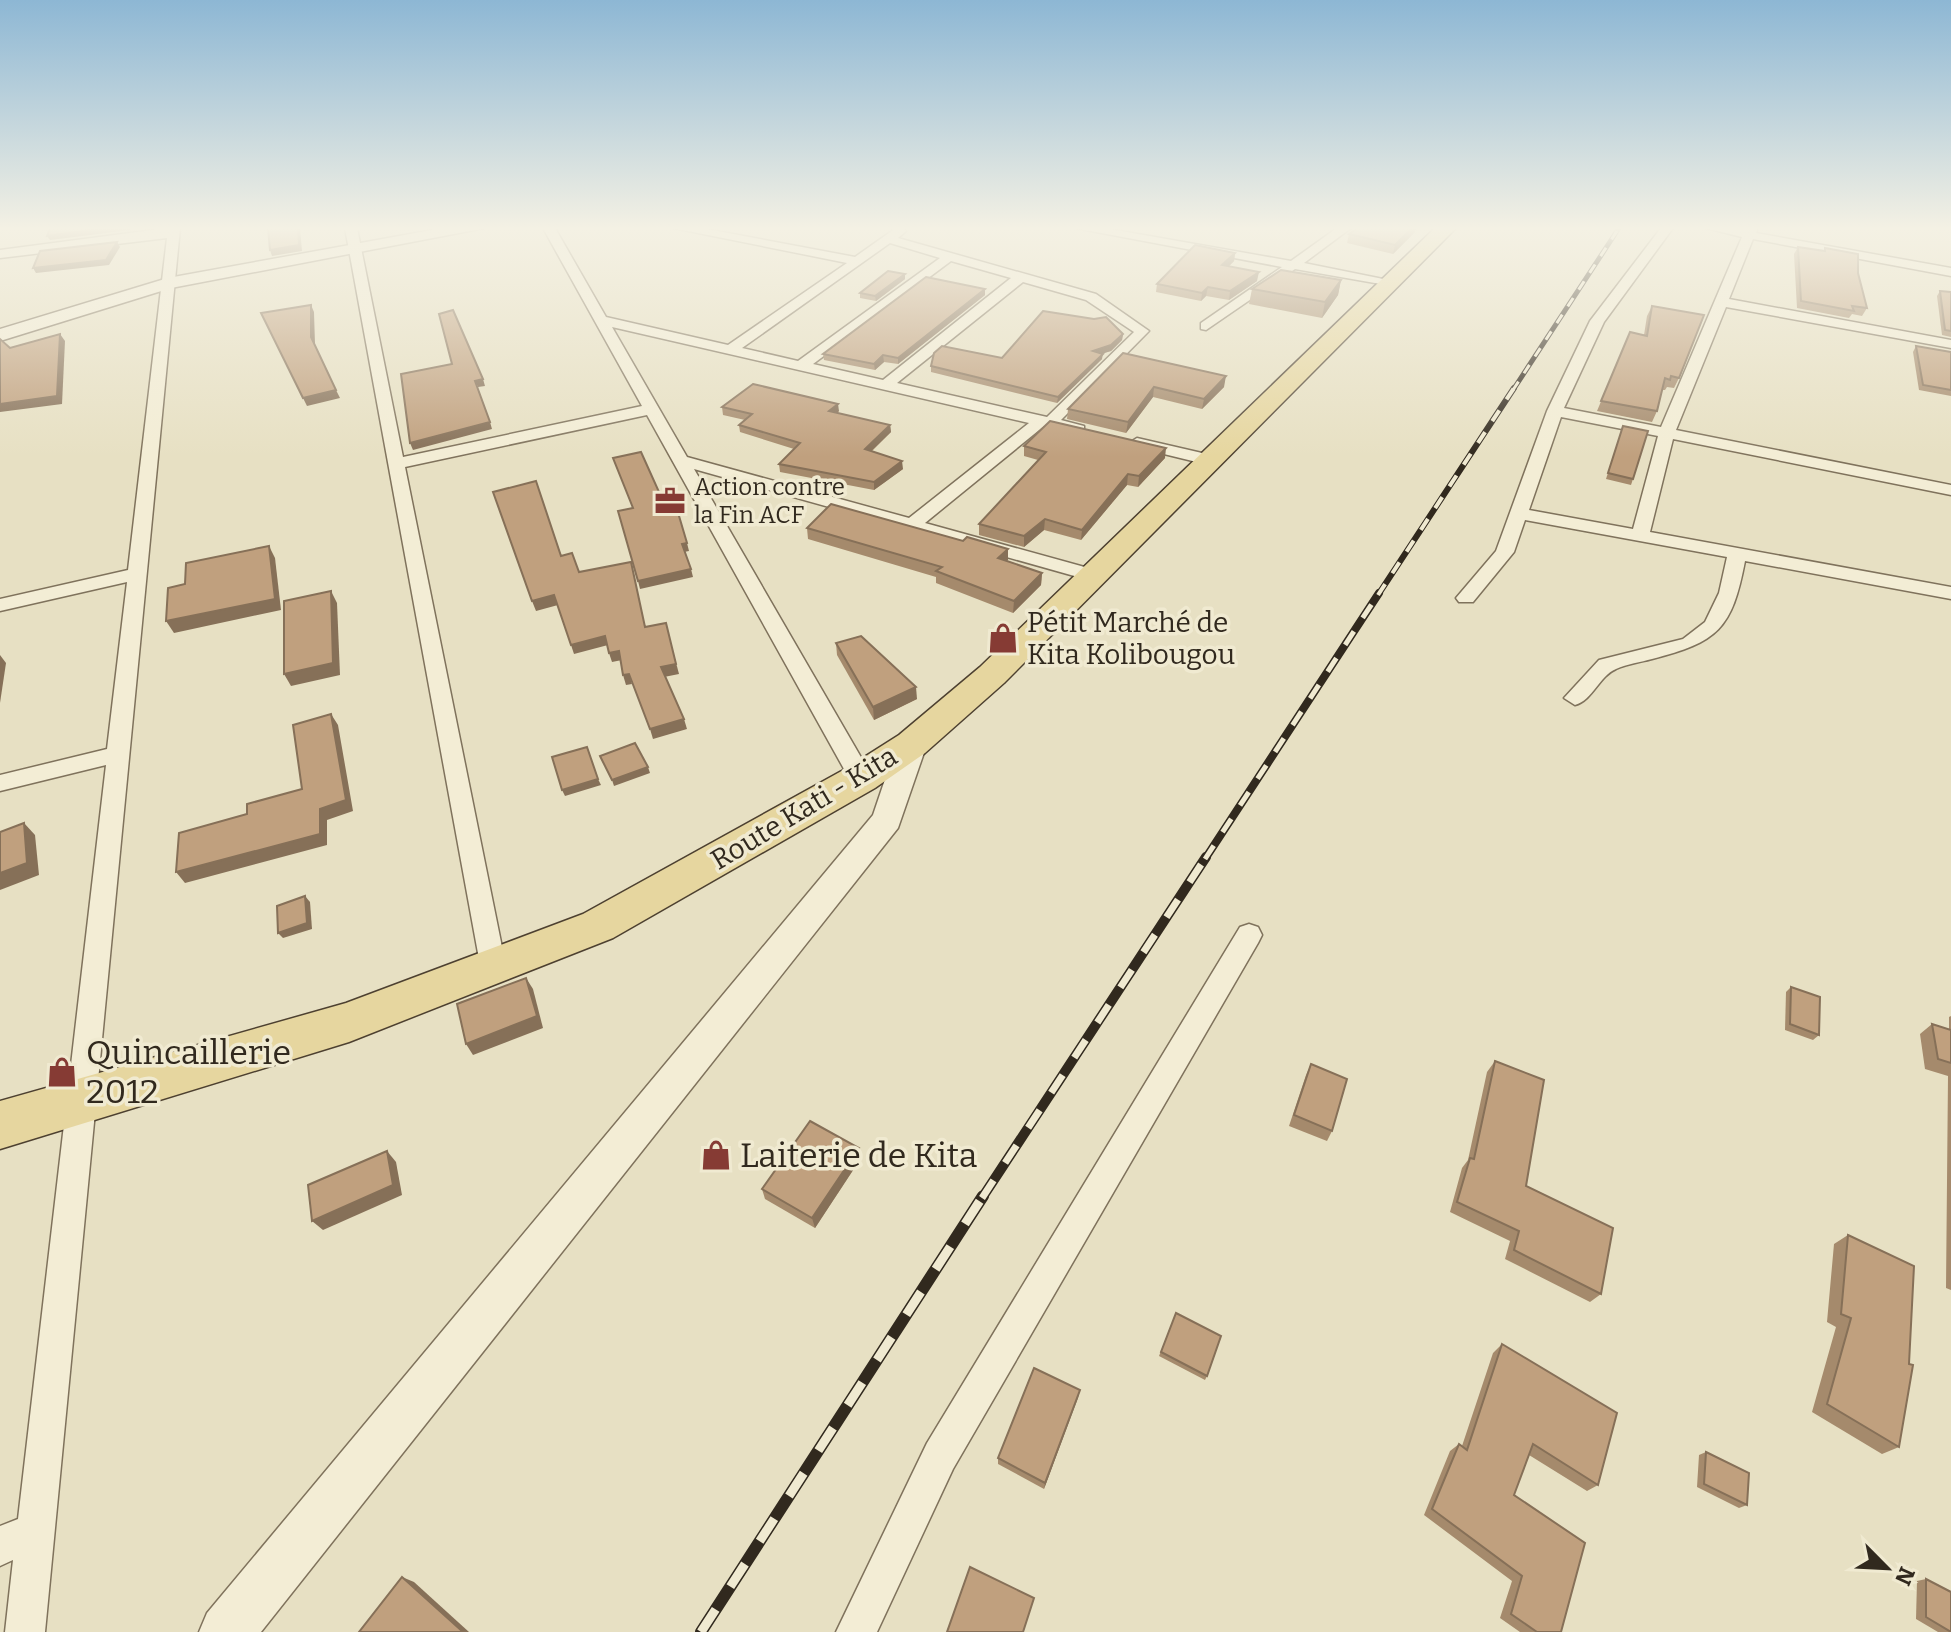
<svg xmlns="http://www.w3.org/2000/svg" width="1951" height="1632" font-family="Bitter,serif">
	<rect width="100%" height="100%" fill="#e7e0c3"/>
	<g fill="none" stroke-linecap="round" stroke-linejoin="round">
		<g stroke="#7f725c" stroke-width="3">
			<g id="minor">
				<path d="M168,228H180L45,1632H5L13,1560L0,1566V1526L18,1519L106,765L0,791V775L107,749L127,582L0,611V599L128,570L167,238L0,258V250Z"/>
				<path d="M345,228H357L403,457L642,406L543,228H555L606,317L728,345L847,263L673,228H701L855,257L896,228H904L906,231L898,238L1096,294L1149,331L1061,420L1084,426V432L1044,426L925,523L1099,571L1101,575L1092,581L1085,579L694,469L873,778L861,786L849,778L647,415L405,467L506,967L502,975L492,978L482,975ZM890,243L940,258L798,361L742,348ZM951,261L1011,278L883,380L813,364ZM1023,282L1086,300L1134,332L1047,417L897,383ZM612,327L1029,423L909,518L687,457Z"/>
				<path d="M1075,228H1104L1291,261L1337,228H1351L1304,263L1398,282L1392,286L1295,269L1206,330L1201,329V323L1282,267Z"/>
				<path d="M1661,228H1673L1604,322L1564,408L1661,427L1742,237L1706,228H1758L1756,233L1951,268V276L1753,239L1729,299L1951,340V348L1726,307L1676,430L1951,485V495L1673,439L1650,532L1951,587V599L1745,561C1732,629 1718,642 1652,659C1641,662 1627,664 1616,669C1599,676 1593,700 1575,705L1564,698L1599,660L1683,639L1705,622L1719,593L1727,557L1525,520L1514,552L1473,602H1459L1456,598L1496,551L1547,411L1590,321ZM1561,417L1658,436L1633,529L1529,510Z"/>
				<path d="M1137,438L1215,456L1217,460L1209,465L1131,446L1129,443Z"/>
				<path d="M1249,924L1258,927L1262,935L1258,943L953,1469L877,1632H836L927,1443L1240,927Z"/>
			</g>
		</g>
		<g stroke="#7f725c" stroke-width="3">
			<g id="tertiary">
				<path d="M443,228H485L171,288L0,341V329L168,278Z"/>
				<path d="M912,734L923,737L927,744L898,828L261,1632H199L207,1613L873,815L897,744L901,737Z"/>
			</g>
		</g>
		<g stroke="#4d4030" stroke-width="3">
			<path id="primary" d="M1435,228H1456L1004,683L925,753L875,788L613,938L349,1042L0,1149V1101L346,1003L583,914L847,768L899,735L980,667Z"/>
		</g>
		<use href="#minor" fill="#f3edd5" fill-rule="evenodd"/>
		<use href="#tertiary" fill="#f3edd5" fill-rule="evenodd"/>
		<use href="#primary" fill="#e6d69f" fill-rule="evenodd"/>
		<g stroke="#31291e" stroke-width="5">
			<path id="rail-far4" d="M1513,390L1619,228"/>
		</g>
		<g stroke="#31291e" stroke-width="6">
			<path id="rail-far3" d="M1378,595L1514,388"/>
		</g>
		<g stroke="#31291e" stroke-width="8">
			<path id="rail-far2" d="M1205,859L1379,593"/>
		</g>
		<g stroke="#31291e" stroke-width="10">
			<path id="rail-far1" d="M982,1198L1206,857"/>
		</g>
		<g stroke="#31291e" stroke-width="12">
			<path id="rail" d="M701,1632L983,1196"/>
		</g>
		<use href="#rail-far4" stroke="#f0ead1" stroke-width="3" stroke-dasharray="10" stroke-linecap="butt"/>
		<use href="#rail-far3" stroke="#f0ead1" stroke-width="4" stroke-dasharray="13" stroke-linecap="butt"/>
		<use href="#rail-far2" stroke="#f0ead1" stroke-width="5" stroke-dasharray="16" stroke-linecap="butt"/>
		<use href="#rail-far1" stroke="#f0ead1" stroke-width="7" stroke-dasharray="21" stroke-linecap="butt"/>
		<use href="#rail" stroke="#f0ead1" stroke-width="9" stroke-dasharray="27" stroke-linecap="butt"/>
	</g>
	<g fill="#a58a6c">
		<path d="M1415,232L1393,254L1347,243L1349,234Z"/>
		<path d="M1798,247L1824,251L1825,248L1858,273L1867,308L1862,316L1852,314L1849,318L1797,308L1794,254Z"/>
		<path d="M1235,253L1234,261L1228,267L1257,281L1229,300L1206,296L1201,301L1156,292L1157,284Z"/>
		<path d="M905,274V279L876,301L860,298V293Z"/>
		<path d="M1341,280L1338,295L1322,318L1249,304L1252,289Z"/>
		<path d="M985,289V295L898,364L884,362L875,370L824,360L823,354Z"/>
		<path d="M1940,291L1951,292V337L1942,335L1937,296Z"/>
		<path d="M1652,306L1679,378L1674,388L1667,387L1665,390H1662L1657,411L1652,422L1597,411L1630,332L1644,335L1647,316Z"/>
		<path d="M1123,334L1122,340L1111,351L1102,353V359L1057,403L931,372V366L1002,358Z"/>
		<path d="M1916,346L1951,352V396L1919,390L1913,352Z"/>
		<path d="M1123,353L1224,387L1202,409L1153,397L1126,433L1067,419L1068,409Z"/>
		<path d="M722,407L839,411L837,413L890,425L891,432L872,451L903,469L874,490L780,472L779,464L794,449L740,432L739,425L745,420L723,415Z"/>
		<path d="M1623,426L1633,479L1631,485L1606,479Z"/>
		<path d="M1024,446L1165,458L1138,487L1127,485L1081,540L1044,530L1024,547L979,535V524L1038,460L1024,456Z"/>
		<path d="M807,528L963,541L1008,549L1007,561L1042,573L1041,585L1013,613L936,583V577L808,539Z"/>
		<path d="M836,643L917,699L874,720L837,655Z"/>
		<path d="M1791,987L1819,1035L1813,1040L1785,1030L1786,992Z"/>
		<path d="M1951,1016V1290L1946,1288L1948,1076L1925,1069L1920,1034L1932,1024L1949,1029V1017Z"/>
		<path d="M1495,1061L1526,1186L1601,1294L1590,1302L1505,1259L1510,1241L1450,1212L1462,1168L1468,1160L1487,1072Z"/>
		<path d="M1311,1064L1332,1131L1327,1141L1289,1126L1306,1075Z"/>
		<path d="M859,1148L861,1158L815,1228L765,1199L762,1189Z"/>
		<path d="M1848,1235L1909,1364L1899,1447L1882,1454L1812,1412L1836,1327L1827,1322L1834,1244Z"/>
		<path d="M1176,1313L1207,1376L1205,1380L1159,1356Z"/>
		<path d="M1502,1344L1598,1485L1587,1491L1529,1455L1514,1495L1561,1632H1520L1500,1618L1512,1581L1424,1515L1450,1451L1459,1444L1462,1446L1493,1353Z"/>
		<path d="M1080,1390L1044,1489L998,1464V1458Z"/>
		<path d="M1706,1452L1747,1505L1739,1508L1697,1487L1699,1455Z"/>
		<path d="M1926,1579L1951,1632H1938L1916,1619L1917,1581Z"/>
	</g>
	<g fill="#867058">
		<path d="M103,228H131L130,230L50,240L47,236Z"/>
		<path d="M298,228H300L302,251L272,256L270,250Z"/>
		<path d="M1412,228H1416L1415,232L1393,254L1395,245Z"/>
		<path d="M117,242L120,247L109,265L36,273L33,268Z"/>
		<path d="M1235,253L1234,261L1221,274L1222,265Z"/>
		<path d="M1259,272L1257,281L1229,300L1230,291Z"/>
		<path d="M905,274V279L876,301L875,296Z"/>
		<path d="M1341,280L1338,295L1322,318L1325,302Z"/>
		<path d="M1208,287L1206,296L1201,301L1202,293Z"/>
		<path d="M985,289V295L898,364V358Z"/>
		<path d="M311,305L314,312L315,345L311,337Z"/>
		<path d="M60,334L65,341L62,404L0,412V404Z"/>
		<path d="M1123,334L1122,340L1111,351L1092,357L1093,351Z"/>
		<path d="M1103,354L1102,359L1057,403L1058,397Z"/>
		<path d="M883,355L884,362L875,370L874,364Z"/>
		<path d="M1226,376L1224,387L1202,409L1204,399Z"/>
		<path d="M483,379L485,386L478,387L475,381Z"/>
		<path d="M1154,387L1153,397L1126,433L1128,422Z"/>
		<path d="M336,390L340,398L307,406L303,398Z"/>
		<path d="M838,404L839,411L830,419L829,411Z"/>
		<path d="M490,422L492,429L413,450L410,443Z"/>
		<path d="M890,425L891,432L866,456L865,449Z"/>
		<path d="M1166,448L1165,458L1138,487L1139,476Z"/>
		<path d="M902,461L903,469L874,490V482Z"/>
		<path d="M1128,474L1127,485L1081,540L1082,530Z"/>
		<path d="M1045,519L1044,530L1024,547V536Z"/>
		<path d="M687,543L689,551L684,552L682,544Z"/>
		<path d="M269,546L275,558L281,610L174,633L166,621Z"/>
		<path d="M1008,549V560L998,569V558Z"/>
		<path d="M691,569L693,577L640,589L638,581Z"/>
		<path d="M1042,573L1041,585L1013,613L1014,601Z"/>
		<path d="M331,591L337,603L340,675L291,686L284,674Z"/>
		<path d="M554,595L558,605L536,611L532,601Z"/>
		<path d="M668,632L679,674L664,677L661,667Z"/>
		<path d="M605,636L608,645L574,654L571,645Z"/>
		<path d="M619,651L622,660L612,662L609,653Z"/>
		<path d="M0,655L6,663L0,703Z"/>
		<path d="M629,674L632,684L626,685L623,675Z"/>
		<path d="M916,687L917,699L874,720L873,707Z"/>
		<path d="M331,714L338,725L353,811L327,820V845L185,883L176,872L320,809Z"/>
		<path d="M684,719L687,729L653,739L650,729Z"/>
		<path d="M648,767L650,773L614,786L612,780Z"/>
		<path d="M598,779L601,785L565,796L562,790Z"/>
		<path d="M24,823L35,835L39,875L0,890V873Z"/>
		<path d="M305,896L310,902L312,929L283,938L278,933Z"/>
		<path d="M526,978L533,989L543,1028L473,1055L466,1044Z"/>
		<path d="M859,1148L861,1158L815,1228L812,1218Z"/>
		<path d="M387,1151L396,1162L402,1195L323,1230L312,1221Z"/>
		<path d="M1080,1390L1078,1398L1044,1489L1045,1483Z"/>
		<path d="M402,1577L414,1582L469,1632H463Z"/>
	</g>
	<g fill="#c0a07e" stroke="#867058" stroke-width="2">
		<path d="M50,228H103L47,236Z"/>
		<path d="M268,228H298L299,245L270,250Z"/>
		<path d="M1358,228H1412L1395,245L1349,234Z"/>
		<path d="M117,242L106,260L33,268L40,251Z"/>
		<path d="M1195,245L1235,253L1222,265L1259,272L1230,291L1208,287L1202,293L1157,284Z"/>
		<path d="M1798,247L1825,251V248L1858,254V273L1867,308L1852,306L1854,311L1801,301Z"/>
		<path d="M1281,270L1341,280L1325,302L1252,289Z"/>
		<path d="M888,271L905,274L875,296L860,293Z"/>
		<path d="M926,277L985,289L898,358L883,355L874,364L823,354Z"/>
		<path d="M1940,291L1951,292V331L1945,330Z"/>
		<path d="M311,305V337L336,390L303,398L261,313Z"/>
		<path d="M1652,306L1704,315L1679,378L1671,376L1670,380L1665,378L1657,411L1601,401L1630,332L1647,336Z"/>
		<path d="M453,310L483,379L475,381L490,422L410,443L401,374L452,364L439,314Z"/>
		<path d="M1043,311L1094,319L1106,317L1123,334L1111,345L1093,351L1103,354L1058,397L931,366L934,353L942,346L1002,358Z"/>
		<path d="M60,334L57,396L0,404V339L10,348Z"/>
		<path d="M1916,346L1951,352V390L1923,385Z"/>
		<path d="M1123,353L1226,376L1204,399L1154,387L1128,422L1068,409Z"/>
		<path d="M753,384L838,404L829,411L890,425L865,449L902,461L874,482L779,464L800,443L739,425L752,414L722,407Z"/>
		<path d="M1050,421L1166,448L1139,476L1128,474L1082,530L1045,519L1024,536L979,524L1046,452L1024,446Z"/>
		<path d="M1623,426L1648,431L1633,479L1608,473Z"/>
		<path d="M641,452L663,501L674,499L687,543L682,544L691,569L638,581L618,511L633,508L613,458Z"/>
		<path d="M536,481L561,556L572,553L579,572L631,562L645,627L666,623L676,664L661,667L684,719L650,729L629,674L623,675L619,651L609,653L605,636L571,645L554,595L532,601L493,492Z"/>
		<path d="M831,504L963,541L967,537L1008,549L998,558L1042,573L1014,601L936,571L942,567L807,528Z"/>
		<path d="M269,546L275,599L166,621L168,588L185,584L186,563Z"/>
		<path d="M331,591L333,663L284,674V601Z"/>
		<path d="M861,636L916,687L873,707L836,643Z"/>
		<path d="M331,714L346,800L320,809V834L176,872L179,833L247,814V804L302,789L293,725Z"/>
		<path d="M635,743L648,767L612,780L600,756Z"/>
		<path d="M587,747L598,779L562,790L552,757Z"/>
		<path d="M24,823L27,863L0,873V832Z"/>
		<path d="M305,896L307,923L278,933L277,906Z"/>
		<path d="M526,978L537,1016L466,1044L457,1004Z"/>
		<path d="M1791,987L1820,997L1819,1035L1790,1024Z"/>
		<path d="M1932,1024L1951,1030V1063L1938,1059Z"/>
		<path d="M1495,1061L1544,1080L1526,1186L1613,1228L1601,1294L1514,1250L1519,1231L1457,1202L1470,1158L1474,1159Z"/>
		<path d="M1311,1064L1347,1079L1332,1131L1294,1115Z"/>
		<path d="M810,1121L859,1148L812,1218L762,1189Z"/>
		<path d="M387,1151L393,1185L312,1221L308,1185Z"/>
		<path d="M1848,1235L1914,1266L1909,1364L1913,1365L1899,1447L1827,1404L1851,1318L1841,1314Z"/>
		<path d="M1176,1313L1221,1336L1207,1376L1161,1352Z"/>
		<path d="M1502,1344L1617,1413L1598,1485L1533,1444L1514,1495L1585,1543L1561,1632H1537L1511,1614L1522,1576L1432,1509L1459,1444L1467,1450Z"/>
		<path d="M1034,1368L1080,1390L1045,1483L998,1458Z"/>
		<path d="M1706,1452L1749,1473L1747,1505L1704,1484Z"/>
		<path d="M970,1567L1034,1598L1023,1632H947Z"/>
		<path d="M402,1577L463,1632H359Z"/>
		<path d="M1926,1579L1951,1592V1632L1926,1617Z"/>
	</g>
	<linearGradient id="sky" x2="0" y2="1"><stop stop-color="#8db7d4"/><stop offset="0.5" stop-color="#f4f1e4"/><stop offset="1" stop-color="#f4f1e4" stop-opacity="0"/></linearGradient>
	<rect width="1951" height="457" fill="url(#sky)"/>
	<defs>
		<g id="office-bare" transform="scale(2.4)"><path d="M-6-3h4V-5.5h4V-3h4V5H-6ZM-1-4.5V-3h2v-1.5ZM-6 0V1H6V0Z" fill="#863b34" stroke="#f0ead1" stroke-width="2.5" paint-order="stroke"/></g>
		<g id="shop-bare" transform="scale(2.4)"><path d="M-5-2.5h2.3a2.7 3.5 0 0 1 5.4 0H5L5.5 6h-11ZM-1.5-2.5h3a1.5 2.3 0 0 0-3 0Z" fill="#863b34" stroke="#f0ead1" stroke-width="2.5" paint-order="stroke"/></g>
	</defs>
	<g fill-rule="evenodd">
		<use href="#office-bare" x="670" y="501"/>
		<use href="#shop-bare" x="1003" y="638"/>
		<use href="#shop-bare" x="62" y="1072"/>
		<use href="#shop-bare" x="716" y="1155"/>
	</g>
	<g text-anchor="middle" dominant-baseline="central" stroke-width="7" stroke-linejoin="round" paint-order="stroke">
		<g font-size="24" fill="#31291e" stroke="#f0ead1" text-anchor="start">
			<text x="694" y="487">Action contre<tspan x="694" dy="28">la Fin ACF</tspan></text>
		</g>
		<g font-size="28" fill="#31291e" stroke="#f0ead1" text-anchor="start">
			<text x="1027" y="622">Pétit Marché de<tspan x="1027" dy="32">Kita Kolibougou</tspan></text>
		</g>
		<g font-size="28" fill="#31291e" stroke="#f0ead1">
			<text transform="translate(804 808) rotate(-31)">Route Kati - Kita</text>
		</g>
		<g font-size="34" fill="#31291e" stroke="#f0ead1" text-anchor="start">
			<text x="86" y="1052">Quincaillerie<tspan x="86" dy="39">2012</tspan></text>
			<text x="740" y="1155">Laiterie de Kita</text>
		</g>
	</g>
	<g transform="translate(1887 1568) rotate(114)" stroke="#f0ead1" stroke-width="6" paint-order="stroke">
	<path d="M0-6L14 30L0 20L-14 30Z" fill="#31291e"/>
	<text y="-12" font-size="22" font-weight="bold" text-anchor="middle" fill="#31291e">N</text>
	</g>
</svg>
